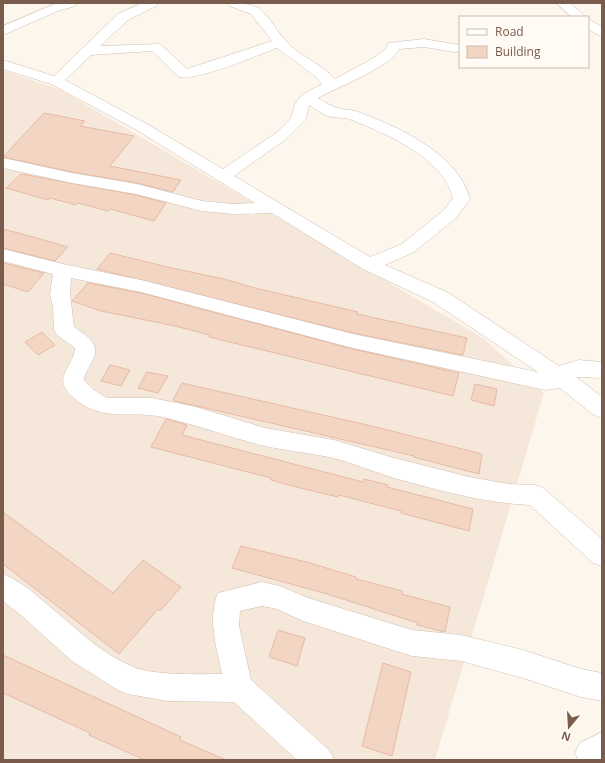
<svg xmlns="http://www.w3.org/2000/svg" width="605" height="763" font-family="'Open Sans',sans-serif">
	<rect width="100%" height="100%" fill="#fdf6ec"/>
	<path fill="#f5e8da" d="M3,70L61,90L483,338L544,393L435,760H3Z"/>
	<g fill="#f3d5c3" stroke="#e6bba3">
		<path d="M44,113L85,121L80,126L134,136L110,166L181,180L173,192L137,183L72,172L3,157Z"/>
		<path d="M21,174L136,195L166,203L154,221L110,209L108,211L78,203L76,205L50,198L48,200L6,188Z"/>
		<path d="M3,229L33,237L68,247L55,261L3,248Z"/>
		<path d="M110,253L172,268L224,279L255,288L358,312L357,314L467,338L463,355L353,333L97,269Z"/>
		<path d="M3,263L44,273L28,292L3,284Z"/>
		<path d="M88,283L141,293L353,349L459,373L453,396L209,337L210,335L175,326L101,311L72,301Z"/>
		<path d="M42,332L55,345L38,355L25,342Z"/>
		<path d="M110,365L130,370L121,386L101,381Z"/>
		<path d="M147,372L168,376L158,393L138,388Z"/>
		<path d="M182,383L376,427L482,454L479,474L413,457L414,456L175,401L173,400Z"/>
		<path d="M475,384L497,389L494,406L471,400Z"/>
		<path d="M166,419L187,425L182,435L363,482L364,479L388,485L387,487L473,509L469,531L401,513V511L339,495L338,497L296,487L271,480V478L151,447Z"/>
		<path d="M3,512L113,593L143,560L181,587L160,611L158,609L119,654L3,564Z"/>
		<path d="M241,546L310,563L356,577V579L403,591L402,594L450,607L445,632L417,625L418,623L324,593L232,568Z"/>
		<path d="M278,630L305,638L297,666L269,657Z"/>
		<path d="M3,655L181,737L180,740L226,760H145L89,735L90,733L3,693Z"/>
		<path d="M383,663L411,672L392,756L362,746Z"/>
	</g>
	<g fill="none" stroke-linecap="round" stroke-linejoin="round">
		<g stroke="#d1beb0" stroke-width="1">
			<g id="street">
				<path d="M57,3H77L75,6L58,11L3,35V26Z"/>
				<path d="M142,3H158L156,6L128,20L100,46L160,44L187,69L272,41L251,14L230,6L228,3C238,3 248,3 258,8C267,13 278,33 286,41C300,57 321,63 335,79L372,59L386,49L388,43L424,39L459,45V51L454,52L424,47L399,49C394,65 334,89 318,98C324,101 330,106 337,108C342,110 349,109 355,111C396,125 459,154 470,199L456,218L414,252L385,265L447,292L559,366L579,360L602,362V378L576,377L602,397V418L594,415L560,388L545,390L353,348L141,292L71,278L70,294L74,327C87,336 103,345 91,363C88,369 85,373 84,380L94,390L107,398H152L196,407L265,428L334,440L394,458L469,477L509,484L535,485L543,488L602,539V566L593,563L530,505C484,503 438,490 394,478C374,472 354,463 333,458C311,453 287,451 265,446C231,438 198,425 163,417C133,410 106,422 79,402C47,378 73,371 75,348L57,335L54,330L53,308L50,294L53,274L3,261V249L63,264L141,280L353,334L538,372L433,302L363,269L272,213L233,214L202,211L136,194L72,183L3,168V158L72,173L137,184L202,201L233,204L255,203L135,129L51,84L3,69V60L54,76L118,14ZM277,48C286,55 320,78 322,84L302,95L295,104L291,118L276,133L223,169L145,123L65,80L91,55L152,51L179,77C197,81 258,55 277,48ZM309,105C316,109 323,115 331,117C337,118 343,117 349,119C385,133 444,158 453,198L444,210L402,244L370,257L234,176L286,139L306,119Z"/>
				<path d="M556,3H570L586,17H572Z"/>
				<path d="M588,19L602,27V37L588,29Z"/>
				<path d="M3,574C25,583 44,602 62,617C83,635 105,655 131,666C152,676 198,674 222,674C217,648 207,619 218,593L262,582L280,586L308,598L412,630L461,635L523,650L581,669L602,673V701L581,697L523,678L461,661L412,656L303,621L277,609L262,606L240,611L239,626L251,680L329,750L334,760H297L234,702L167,701L128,694L118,690L72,661L22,616L3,601Z"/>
				<path d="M602,732V760H578L575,753L580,743Z"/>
			</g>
		</g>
		<use href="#street" fill="#fff" fill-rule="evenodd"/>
	</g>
	<rect width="605" height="763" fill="none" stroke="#7a5c4d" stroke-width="8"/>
	<rect x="459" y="16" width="130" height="52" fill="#fffaf3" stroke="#cabbb1"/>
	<rect x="467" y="29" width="20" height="6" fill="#ffffff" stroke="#cabbb1"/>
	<text x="495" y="36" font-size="12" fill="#7a5c4d">Road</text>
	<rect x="467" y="46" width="20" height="12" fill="#f3d5c3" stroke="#cabbb1"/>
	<text x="495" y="56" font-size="12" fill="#7a5c4d">Building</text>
	<g transform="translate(569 727) rotate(198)" stroke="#fffaf3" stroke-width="3" paint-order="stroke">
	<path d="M0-3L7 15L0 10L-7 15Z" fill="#7a5c4d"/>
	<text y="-6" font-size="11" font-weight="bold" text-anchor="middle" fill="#7a5c4d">N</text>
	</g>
</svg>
